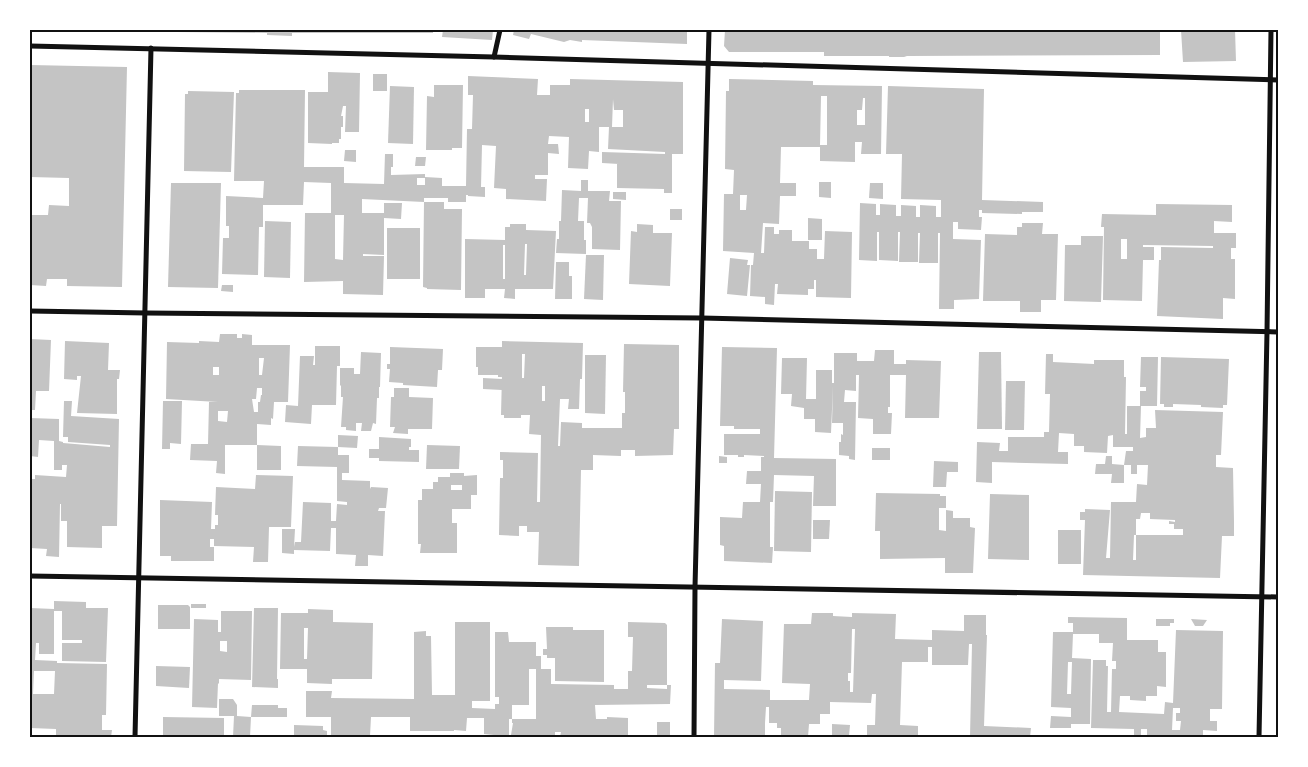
<svg xmlns="http://www.w3.org/2000/svg" width="1308" height="767" font-family="'Public Sans',sans-serif">
	<rect width="100%" height="100%" fill="#fff"/>
	<g fill="#c4c4c4" fill-rule="evenodd">
		<path d="M177,30H433V33H292V36L267,35V33L177,32Z"/>
		<path d="M443,30H493L492,40L442,37Z"/>
		<path d="M514,30H687V44L582,40V42L570,40L564,42L531,34L529,39L513,35Z"/>
		<path d="M725,30H1160V55L907,56L904,57H889V56H824V52H729L724,46Z"/>
		<path d="M1181,30H1235L1236,61L1183,62Z"/>
		<path d="M30,65L127,67L122,287L67,286V279H47L46,286L30,285V215H48L49,205L69,206V178L30,177Z"/>
		<path d="M328,72L360,73L359,132H345L346,106H343L341,116H343V127H341V139H339V143H332V144L308,143V92H328Z"/>
		<rect x="373" y="74" width="14" height="17"/>
		<path d="M468,76L538,79L537,95H550V85H570V79L683,82V154H672V193H664V189L617,188V164H619L602,163V152L665,154V152L608,149L609,127H599V152L589,151L588,169L568,168L569,137L549,136L548,144H558L559,154L548,153V175H535V179H547L546,201L506,199V189L494,188L496,146L482,145L481,187H485V197L468,196V195H466V202H448V198H424V202L362,199V213H384V203H402L401,219L384,218V255L363,254V256H384L383,295L343,294V281L304,282L305,213H331V183L304,182L303,205H263V227H259L258,275L222,274L223,238H229V226H226V196L263,198L264,181H234L236,93H239V90H305L304,167H344V183L384,184L385,154H393V167H391V175L425,174V177L442,178V186H466L467,129H472L473,95H468ZM613,99L614,110H623V127H612ZM585,109H589V122H585ZM417,178H425V185H417ZM335,215H344L343,260L335,259Z"/>
		<path d="M729,79L813,81V85L882,86L881,154H861L862,142H855V162L820,161V147H781L780,183H796V196H780L779,224L763,223L761,253H764L765,227H774V234H779V230H792V241H809V249H817V259H824L825,231L852,232L851,298L816,297V280H814V289H808V295L777,294L778,284H775L774,305L765,304V297L750,296L751,265H753L754,253L723,251L724,194H733L734,170L725,169L726,91H729ZM821,96H827V145H820ZM863,98H865V125H857V110H862ZM740,195H747L746,210H740Z"/>
		<path d="M434,85H463L462,148H452V150H426L427,96L434,97Z"/>
		<path d="M390,86L414,87L413,144L388,143Z"/>
		<path d="M888,86L984,89L982,200L1043,202V212H1022V214L982,213V210H979V217H982L981,230L958,229V222H953V239L981,240L979,299L954,300V309H939L940,233H938V263H919L920,233H918V262H899L900,232H898V261L879,260V232H877V261L859,260L860,203L876,204V215H880V204L896,205V216H901V205L916,206V217H920V205L936,206V217H941V200L901,199L902,154H886Z"/>
		<path d="M188,91L234,92L231,172L184,171L185,94H188Z"/>
		<path d="M345,150H356V162L344,161Z"/>
		<path d="M416,157H426L425,166H415Z"/>
		<path d="M581,180H588V191H610L609,201H621L620,250L592,249V227L590,223H587L588,198H579L578,221H584V240H586V254L556,253L557,239H559V221H561L562,190L581,191Z"/>
		<path d="M819,182H831V198L819,197Z"/>
		<path d="M171,183H221L218,288L168,287Z"/>
		<path d="M870,183H883V199L869,198Z"/>
		<path d="M613,192H626V200L613,199Z"/>
		<path d="M424,202H444V209H462L461,290L427,289V288L423,287Z"/>
		<path d="M1156,204L1232,205V222L1214,221V233H1236V248H1231V259H1235V299L1223,298V319L1157,316L1159,260H1161V247L1213,248V246L1143,245V247H1154V260H1143L1142,301L1103,300L1104,227H1101L1102,214L1156,215ZM1121,239H1127V259H1121Z"/>
		<rect x="670" y="209" width="12" height="11"/>
		<path d="M808,218L822,219V240H808Z"/>
		<path d="M265,221L291,222L290,278L264,277Z"/>
		<path d="M1022,223H1043L1042,234H1058L1056,300H1041V312H1020V301H983L985,234L1017,235V227H1022Z"/>
		<path d="M510,224H526V230L556,231L553,289H515V299L504,298L505,289H485V298H465V239L505,240V227H510ZM525,244H527L526,275H524ZM503,245H505V279H503Z"/>
		<path d="M637,224L653,225V233H672L670,286L629,284L631,231L637,232Z"/>
		<rect x="387" y="228" width="33" height="51"/>
		<path d="M1081,236H1103L1101,302L1064,301L1065,245H1081Z"/>
		<path d="M586,255H604L603,300L584,299Z"/>
		<path d="M730,258L748,260L747,265H750L747,296L727,294Z"/>
		<path d="M556,262H569V276H572V299H555Z"/>
		<path d="M222,285H233V292L221,291Z"/>
		<path d="M220,334H237V338H242V334L252,335V345H290L288,402H274L273,419L271,418V425L257,424V445H225V474L216,473L217,461L190,460L191,444H208L209,402H218L166,399L167,342L199,343V341L219,342ZM259,358H264L262,375H259ZM213,367H219V375H213ZM257,388H262V395H261L260,402H258V412H254L252,399H256ZM218,411H228L227,422L218,421Z"/>
		<path d="M30,339L51,340L49,391H36L35,410H32V413L30,414Z"/>
		<path d="M65,341L109,343L108,370H120L119,379H117V414L77,413L81,376H77V380L64,379Z"/>
		<path d="M502,341L583,343L582,379H580L579,409H568L569,399H560L558,446H560L561,422L582,423V428H622V413H625V392H623L624,344L679,345V429H674L673,455L635,456V450H621V456L593,455V470H581L579,566L538,565L539,532H527V526H519V536L499,535L500,478H503V460H500V452L538,453L537,502H540L541,435L529,434L530,415H521V418H504V415H501L502,374V377H498V375H478V367H476V347H502ZM522,354H525L524,378H522ZM542,386H545V401H542Z"/>
		<path d="M315,346H340V366H337L336,405H312L311,424L285,422L286,405L298,406L300,356H314L313,365H315Z"/>
		<path d="M390,347L443,349L442,370H438L437,387L403,385V383L389,382L390,369H387V364H390Z"/>
		<path d="M722,347L777,348L774,458L836,459V506H813L814,476L774,475L773,502H770V547H773L772,563L724,561V546L720,545V517L742,518L743,502H760L761,484H746L747,471H761V457H764V456L744,455V457H738V455H724V434H760V429H734V426H720Z"/>
		<path d="M875,350H894V364H906V360L941,361L939,418H905L906,375H890V407H888V413H892L891,434H873V419L858,418L859,375H856V391L845,390L844,402H856L855,460L849,459V456L839,455V442H841V434L843,435V423H832L833,385L831,433L815,432V419H804V408L791,406L792,394H781L782,358H807L806,399H816V370H832V383H834V353H857V361H874Z"/>
		<path d="M361,352L381,353L380,387H379V398H377L376,424L373,423L371,431H361L362,423H356V431L346,430V427H341L343,397H341V386L340,385V368H354V374H360Z"/>
		<path d="M979,352H1001L1002,429H977Z"/>
		<path d="M1046,354H1053V362L1094,364V360H1124V377H1126L1125,434H1127V406H1141L1140,438L1146,437V428H1156L1155,410L1223,412L1221,455H1216V467L1233,468L1234,521V536H1222L1220,578L1083,575L1085,520H1080V512H1085V509L1110,510L1106,558H1110L1111,502H1136L1137,484L1147,485L1148,465H1137V474H1131V465H1124V483H1111L1112,474H1095L1096,464H1105L1106,456H1112V464L1124,465L1126,451H1133V447H1113V435L1108,436L1107,453L1084,452V446H1074V434L1059,433L1058,452H1068V464L992,462V483L976,482L977,442L1000,443L999,451H1008V437H1044V432H1049L1050,394H1045ZM1141,513H1150V519L1175,520V522L1169,521V524H1174V529H1183V535H1136V519H1140ZM1134,535H1136V560H1133Z"/>
		<path d="M585,355H606L605,414L585,413Z"/>
		<path d="M1141,357H1158L1157,406H1140V391H1146V387H1140Z"/>
		<path d="M1161,357L1229,359L1227,405H1223V408L1201,407V405L1173,404V407H1164V404H1160Z"/>
		<path d="M483,378L502,379V390L483,389Z"/>
		<path d="M1006,381H1025L1024,430H1005Z"/>
		<path d="M394,388H409V397L433,398L432,429H408V434L393,433L395,427H390L391,397H394Z"/>
		<path d="M64,401H72L71,416L119,419L117,526H102V548L67,547V521H61V504H60L59,557L46,556L47,549L30,548V479H35V475L66,477L67,465H62V470H54V441L39,440L38,457L30,456V418L59,419V441L63,442V443L110,447V445L68,442V437H63Z"/>
		<path d="M163,401H182L181,444L170,443V449H162Z"/>
		<path d="M338,435L358,436L357,448L338,447Z"/>
		<path d="M379,437L411,439V447H409V450H419V462L379,461V458H369V449H379Z"/>
		<path d="M257,445L281,446V470H257Z"/>
		<path d="M427,445L460,446L459,469H426Z"/>
		<path d="M298,446L338,447V455H349V473H342V480L370,481V489L371,487L388,488L386,508H379L378,511H385L383,556L368,555V566H355L356,555L336,554V528H331L330,551L294,550V554L282,553V529H295L294,547L295,542H301L303,502L331,503V521H336L337,504L347,505V502L337,501V467L297,466Z"/>
		<rect x="872" y="448" width="18" height="12"/>
		<path d="M719,456L727,457V463H719Z"/>
		<path d="M934,461L958,462V472H947L946,487H933Z"/>
		<path d="M450,473H464V476L477,475V495H471V509H452V523H457V553H420L421,544H418V500H422V489H433V482H438V477H450ZM451,485H462V490H451Z"/>
		<path d="M256,475L293,476L291,527H269L268,562H253L254,547L214,546V539H210V547H214V561H171V556H160V500L212,502L211,529H215V525H218V515H215L216,487L255,489Z"/>
		<path d="M775,491L812,492L811,552L774,551Z"/>
		<path d="M876,493L940,494V496H946V508H939V530L946,531V510L953,511V518H970V527L975,528L973,573H945V558L880,559V531H875Z"/>
		<path d="M990,494L1029,495V560L988,559Z"/>
		<path d="M813,520H830L829,539H813Z"/>
		<rect x="1058" y="530" width="23" height="34"/>
		<path d="M54,601L86,602V608H108L106,662L62,661V643H82V640H62V611H54V654H39V643H36L35,660L57,661V663L107,664L106,715H102V730H112L111,737H56V729L30,728V608L54,609ZM34,671H55L54,694H33Z"/>
		<rect x="191" y="604" width="15" height="4"/>
		<path d="M158,605H188L190,607V629H158Z"/>
		<path d="M254,608H278L277,679H278V688L252,687Z"/>
		<path d="M308,609L333,610V622L373,623L372,679H332V684L307,683V669H280L281,613H308ZM304,628H308L307,659H304Z"/>
		<path d="M221,611H252L251,680L219,679V684L218,683L217,708L192,707L194,619L218,620V632H221ZM220,641H227V652L220,651Z"/>
		<path d="M812,613H833V616L852,617V613L896,614L895,639L932,640V630L964,631V615H986V635H987L984,726L1031,728L1030,737H970L972,644H969L968,665H932V647H928V662H902L900,725L918,726V737H887L888,735H885V737H867V725H875L876,694H872L871,703L830,702V714H820V724H809L808,737H781V728H777V723H769V707H766L765,723V735H768V737H714L715,663H720L722,619L763,621L761,681L724,680V689L770,690V700H809L810,684L782,683L784,624H811ZM852,629H855L853,692H850V681H848V673H851Z"/>
		<path d="M1068,617L1127,618V640H1158V652H1166V687L1157,686V696H1146V701L1130,700V696H1120L1119,712L1164,714L1165,702L1173,703L1176,630L1223,631L1222,709H1210V721H1217V731L1203,730V737H1147V729H1141V737H1134V729L1091,728L1093,660H1106V666H1108L1107,712H1111L1112,669H1116V661H1112L1113,643H1099V634H1073L1072,658L1091,659L1090,724H1071V728H1050L1051,716L1071,717V708L1051,707L1053,632H1073V623H1068ZM1068,662H1072L1071,694H1067ZM1173,708H1180V713H1176V721H1181L1180,730H1172Z"/>
		<path d="M1156,619H1174V623H1170V626H1156Z"/>
		<path d="M1191,619L1207,620L1203,626H1195Z"/>
		<path d="M455,622H490V701H472V708L495,709V704H499V697H495V632H508L509,642H536V656H541V669H551V684L614,685V689H628V671H632L633,637H628V622L665,623L667,625V685H647V688L667,689V685H671L670,704L595,705L596,719H607V717L628,718V737H560L561,732H555V737H518V735H511L513,723H512V719H509V737H494V735L484,734V718H467L466,731L454,730V731H410V717H371L370,736L331,737V717H306V691H332L331,698L414,699V632L426,631V636H431L432,695H455ZM529,669H536V719H512V705H529Z"/>
		<path d="M546,627H573V630H604V682L555,681V658H547V655H543V649H547Z"/>
		<path d="M156,666L190,667L189,688L156,686Z"/>
		<path d="M219,699H233L237,705V716L251,717L250,737H233L234,716H219Z"/>
		<path d="M252,705H278V708H287V717H251Z"/>
		<path d="M163,717L224,718V737H163Z"/>
		<rect x="657" y="722" width="13" height="15"/>
		<path d="M832,724L850,725L849,736L832,735Z"/>
		<path d="M294,725L323,726V730L327,731V737H294Z"/>
	</g>
	<g fill="none" stroke-linecap="round" stroke-linejoin="round">
		<g stroke="#111" stroke-width="5">
			<path d="M30,46L494,57L1278,80"/>
			<path d="M494,57L500,30"/>
			<path d="M30,311L146,313L702,318L1278,332"/>
			<path d="M30,576L1278,597"/>
			<path d="M135,737L151,48"/>
			<path d="M694,737L695,587L709,30"/>
			<path d="M1259,737L1267,332L1271,30"/>
		</g>
	</g>
	<rect width="1308" height="767" fill="none" stroke="#ffffff" stroke-width="62"/>
	<rect x="31" y="31" width="1246" height="705" fill="none" stroke="#111" stroke-width="2"/>
</svg>
